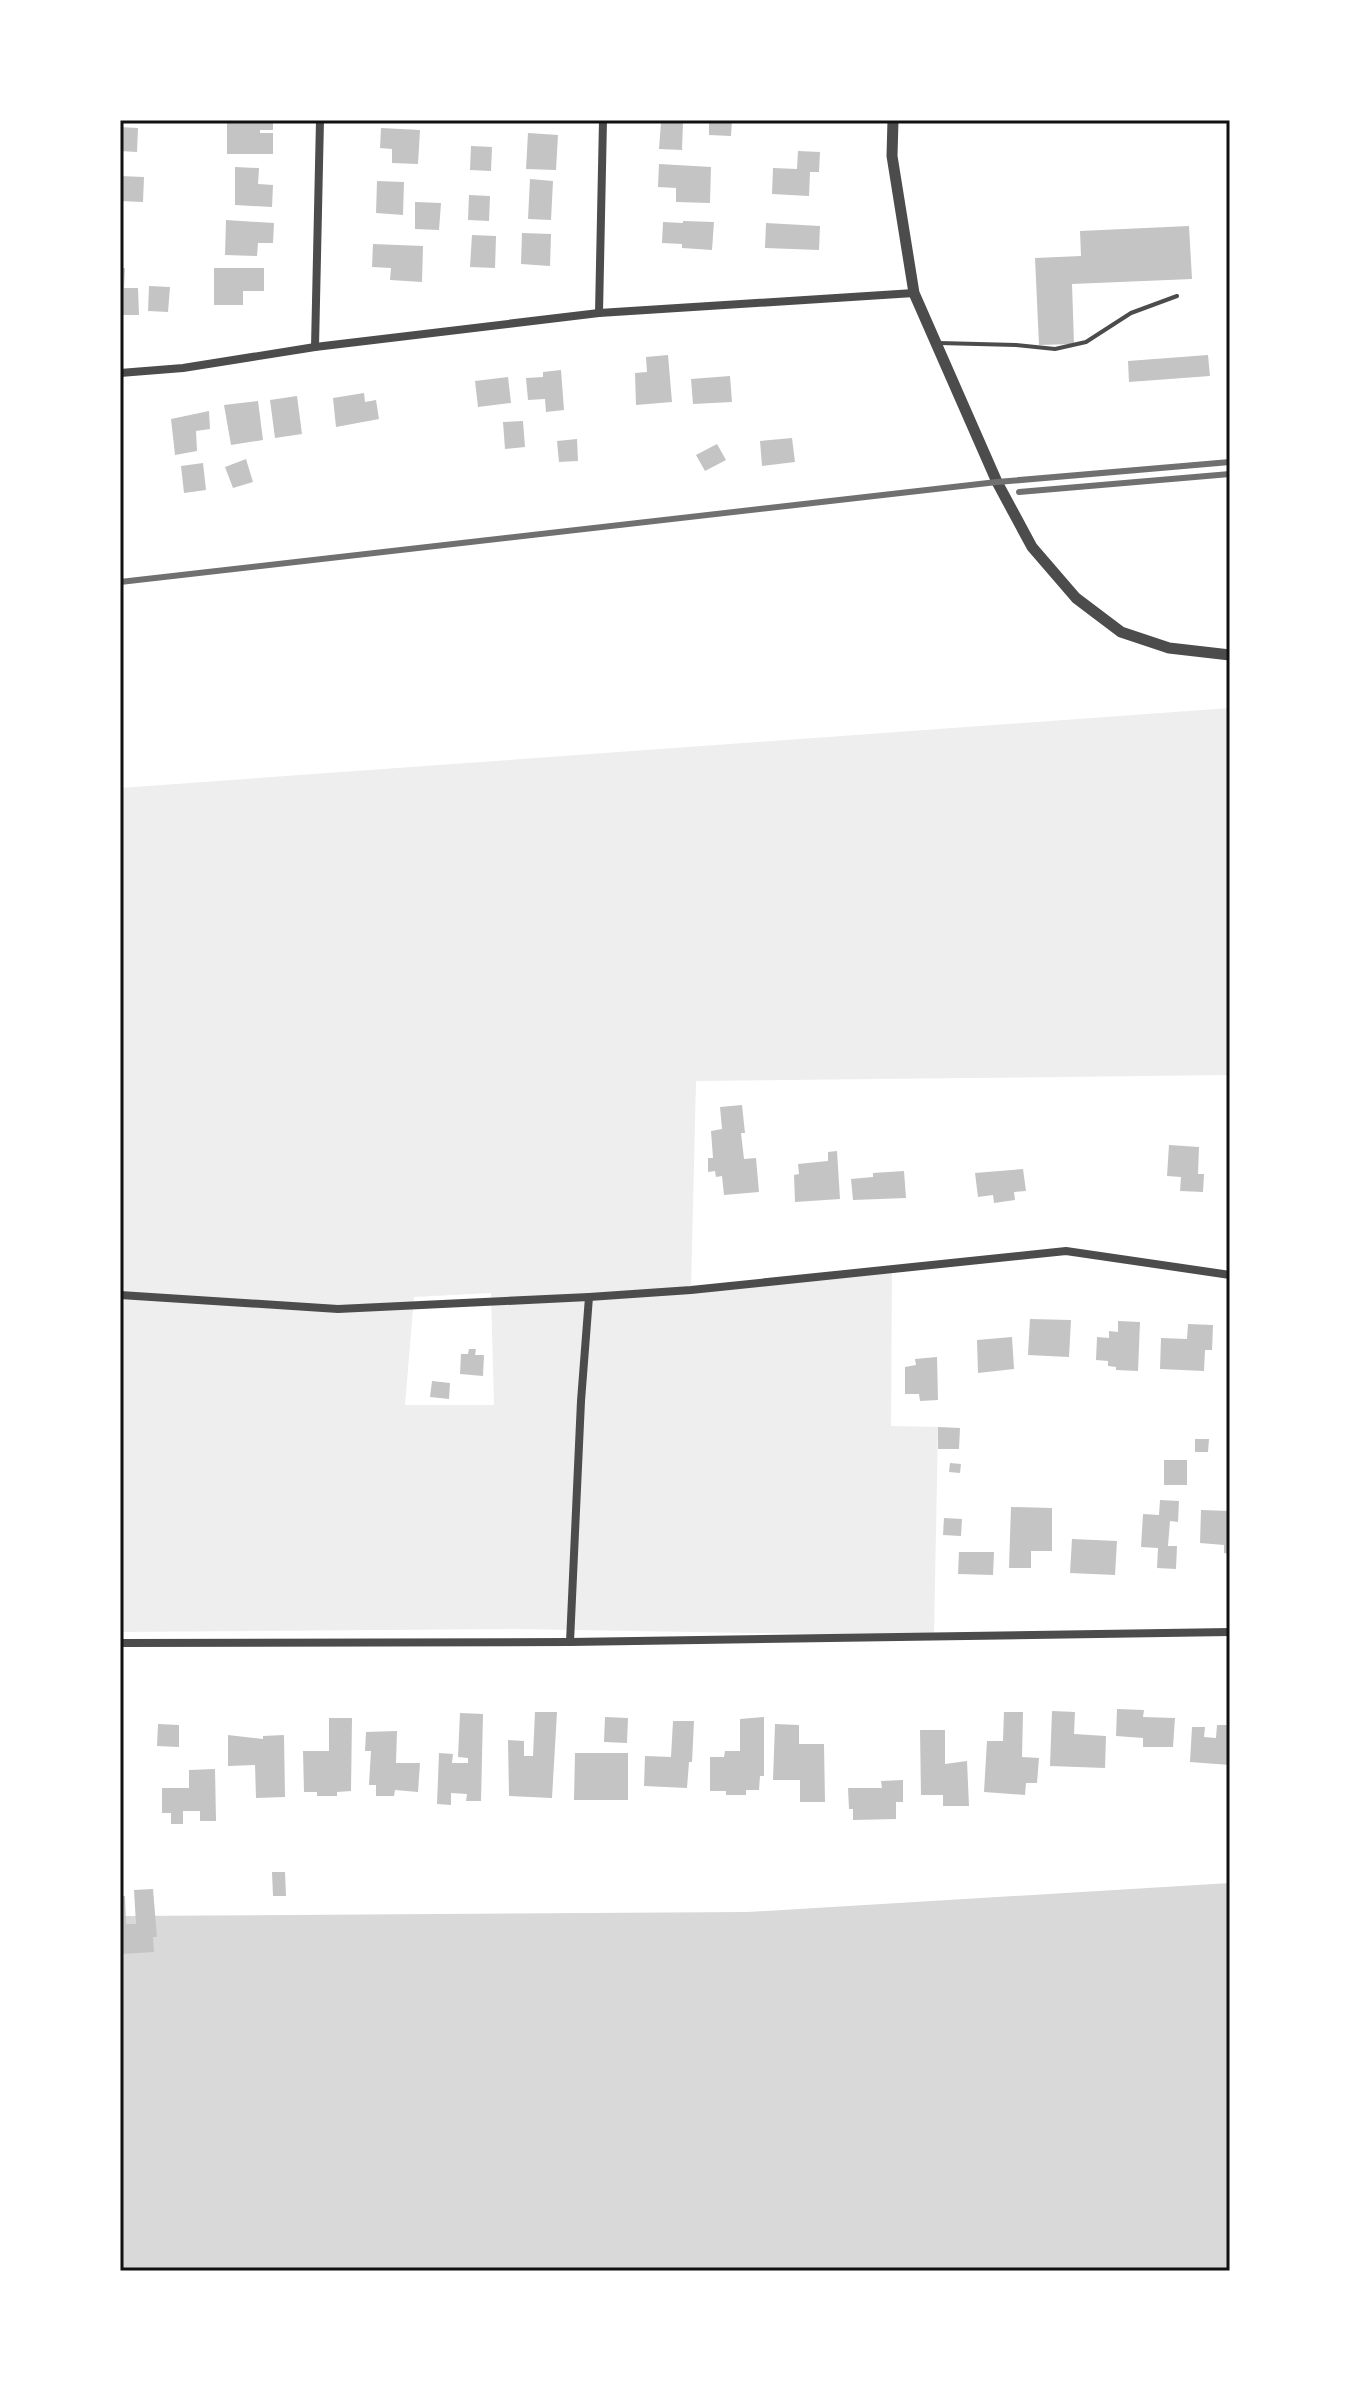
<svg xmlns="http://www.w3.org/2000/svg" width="1350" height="2391" font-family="'Open Sans',sans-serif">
	<rect width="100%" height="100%" fill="#fff"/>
	<path fill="#eee" fill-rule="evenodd" d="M1230,708V1075L696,1081L691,1289L892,1268L891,1426L938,1427L934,1636L517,1629L120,1632V788ZM491,1293L494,1405H405L414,1297Z"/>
	<path fill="#d9d9d9" d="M1230,1883V2271H120V1916L748,1912Z"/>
	<g fill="#c4c4c4">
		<path d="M227,120H273V130H260V133H273V154H227Z"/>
		<path d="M709,120H732L731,136L709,135Z"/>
		<path d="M661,122L683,123L682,150L659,149Z"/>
		<path d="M120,127L138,128L137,152L120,151Z"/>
		<path d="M381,128L420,130L418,164L392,163V149L380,148Z"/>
		<path d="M528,133L558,135L556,170L526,169Z"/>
		<path d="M471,146L492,147L491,171L470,170Z"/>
		<path d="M798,151L820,152L819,172H810L809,196L772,194L773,168L797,169Z"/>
		<path d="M659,164L711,167L710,203L676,202V188L658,187Z"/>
		<path d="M235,167L259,168L258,184L273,185L272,207L235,205Z"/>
		<path d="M120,176L144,177L143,202L120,201Z"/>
		<path d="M530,179L553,181L551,220L528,219Z"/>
		<path d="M377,181L404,182L403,215L376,213Z"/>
		<path d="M469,195L490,196L489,221L468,220Z"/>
		<path d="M415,202L441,203L439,230L415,229Z"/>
		<path d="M226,220L274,223L273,243H258L257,256L225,255Z"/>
		<path d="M683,221L714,222L712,250L682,248V244L662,243L663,222L683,223Z"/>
		<path d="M766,223L820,226L819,250L765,248Z"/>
		<path d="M1189,226L1192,279L1072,284L1074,344L1039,345L1035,258L1081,256L1080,231Z"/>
		<path d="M522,233L551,234L550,266L521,264Z"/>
		<path d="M472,235L496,236L495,268L470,267Z"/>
		<path d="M373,244L423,246L422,282L390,280L391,268L372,267Z"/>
		<path d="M120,268H125L124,288H138L139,315H120Z"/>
		<path d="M214,268H264V291H243V305H214Z"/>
		<path d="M149,286L170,287L168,312L148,311Z"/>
		<path d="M668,355L672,402L636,405L635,373L647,372L646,357Z"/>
		<path d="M1208,355L1210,376L1129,382L1128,361Z"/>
		<path d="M561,370L564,410L546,412L545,399L528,400L526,378L543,377V372Z"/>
		<path d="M730,376L732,402L693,404L691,379Z"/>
		<path d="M508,377L511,403L478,407L475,381Z"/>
		<path d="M364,393L365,402L376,400L379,419L336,427L333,398Z"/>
		<path d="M297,396L302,434L275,438L270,400Z"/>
		<path d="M258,401L263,440L231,445L224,405Z"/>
		<path d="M209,411L210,429L196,431L197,451L175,455L171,419Z"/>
		<path d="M523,421L525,447L505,449L503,422Z"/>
		<path d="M792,438L795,462L762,466L760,441Z"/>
		<path d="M577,439L578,461L559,462L557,441Z"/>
		<path d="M717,444L726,460L705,471L696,455Z"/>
		<path d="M246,459L253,482L233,488L225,467Z"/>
		<path d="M203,463L206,490L184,493L181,466Z"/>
		<path d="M742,1105L745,1133H741L744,1159L756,1158L759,1192L724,1195L722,1176L716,1177L715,1171L708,1172V1158H713L711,1131L722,1129L720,1107Z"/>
		<path d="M1169,1145L1199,1147L1198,1174H1204L1203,1192L1180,1191L1181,1177L1167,1176Z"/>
		<path d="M837,1151L840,1199L795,1202L794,1175L799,1174L798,1164L828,1161V1152Z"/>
		<path d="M1023,1169L1026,1191L1014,1192L1015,1200L994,1203L993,1195L978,1197L975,1173Z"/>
		<path d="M904,1171L906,1198L853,1200L851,1179L873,1177V1173Z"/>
		<path d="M1030,1319L1071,1320L1069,1357L1028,1355Z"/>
		<path d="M1118,1321L1140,1322L1138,1371L1116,1370V1367L1108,1366V1361L1096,1360L1097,1337L1109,1338V1331L1118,1332Z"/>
		<path d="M1188,1324L1213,1325L1212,1350H1205L1204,1371L1160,1369L1161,1338L1187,1339Z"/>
		<path d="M1012,1337L1014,1369L978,1373L977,1340Z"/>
		<path d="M469,1349H476L475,1355H484L483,1376L460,1374L461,1354H468Z"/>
		<path d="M937,1357L938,1400L920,1401L919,1394H905V1367L916,1365L915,1359Z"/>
		<path d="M432,1381L450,1383L449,1399L430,1397Z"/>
		<path d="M938,1427L960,1428L959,1449H938Z"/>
		<path d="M1195,1439H1209L1208,1452H1195Z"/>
		<rect x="1164" y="1460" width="23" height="25"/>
		<path d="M950,1463L961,1464L960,1473L949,1472Z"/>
		<path d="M1160,1500L1179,1501L1178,1522L1170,1521L1168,1546H1177L1176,1569L1157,1568L1158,1548L1141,1547L1143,1514L1159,1515Z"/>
		<path d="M1011,1507L1052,1508V1551H1031V1568H1009Z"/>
		<path d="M1201,1510L1230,1511V1554L1224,1553V1545L1200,1543Z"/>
		<path d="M944,1518L962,1519L961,1536L943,1535Z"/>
		<path d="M1072,1539L1117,1541L1115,1575L1070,1573Z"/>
		<path d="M959,1552H994L993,1575L958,1574Z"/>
		<path d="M1117,1709L1144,1710L1143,1717L1175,1718L1173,1747H1143V1738L1116,1736Z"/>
		<path d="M1052,1711L1075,1712L1074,1734L1106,1736L1105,1768L1050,1766Z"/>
		<path d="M535,1712H557L552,1798L509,1796L508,1740L524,1741V1756H533Z"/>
		<path d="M1004,1712H1023L1022,1757L1039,1758L1037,1783H1026L1025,1795L984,1792L987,1741H1003Z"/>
		<path d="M460,1713L483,1714L481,1801H466L467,1794L451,1793V1805L437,1804L439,1753L453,1754L452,1763H468V1758L458,1757Z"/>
		<path d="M605,1717L628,1718L627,1743L604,1742Z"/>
		<path d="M764,1717V1776H760L759,1790H746V1795H726V1791H710V1757H724L725,1751H740V1719Z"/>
		<path d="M329,1718H352L351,1791L337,1792V1796H317V1792H304L303,1751H329Z"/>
		<path d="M673,1721H694L692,1762H689L687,1788L644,1786L645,1756L671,1757Z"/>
		<path d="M158,1724L179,1725V1747L157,1746Z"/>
		<path d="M775,1724L799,1725V1744H824L825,1802H800V1780H773Z"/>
		<path d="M1217,1725H1230V1765L1190,1762L1192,1727H1205L1204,1737L1216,1738Z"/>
		<path d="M920,1730H945V1764L967,1761L969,1806H943V1795H921Z"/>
		<path d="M397,1731L396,1763H420L418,1792L395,1790L394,1796H376V1785H369L371,1751H365L366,1732Z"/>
		<path d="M228,1735L263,1739V1736L284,1735L285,1797L256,1798L255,1765L228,1766Z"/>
		<path d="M575,1753H628V1800H574Z"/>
		<path d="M215,1769L216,1821H200V1811H183V1824H171V1813H162V1788H189V1770Z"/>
		<path d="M903,1780V1802H896V1819L853,1820V1809H849L848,1788H882L881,1781Z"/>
		<path d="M272,1872H285L286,1896H273Z"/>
		<path d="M153,1889L157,1937H153L154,1952L122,1954L120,1896H125L126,1924H136L134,1890Z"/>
	</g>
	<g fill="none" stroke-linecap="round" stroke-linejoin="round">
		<path stroke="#4c4c4c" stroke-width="4" d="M939,343L1016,345L1055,349L1086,342L1131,313L1177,296"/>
		<g stroke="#4c4c4c" stroke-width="8">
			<path d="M599,313L603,120"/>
			<path d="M315,347L320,120"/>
			<path d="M120,373L183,368L315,347L599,313L914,293"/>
			<path d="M120,1295L338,1309L589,1297L691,1290L1066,1251L1230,1275"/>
			<path d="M570,1642L581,1401L589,1297"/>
			<path d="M120,1643L570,1642L1230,1632"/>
		</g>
		<path stroke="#4c4c4c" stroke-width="11" d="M893,120L892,156L914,293L997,482L1032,547L1076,598L1121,632L1169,648L1230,655"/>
		<g stroke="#707070" stroke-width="6">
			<path d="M1019,492L1230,474"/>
			<path d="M120,582L997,482L1230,462"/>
		</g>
	</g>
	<rect width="1350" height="2391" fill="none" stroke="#ffffff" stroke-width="244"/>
	<rect x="122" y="122" width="1106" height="2147" fill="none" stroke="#111" stroke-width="3"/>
</svg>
